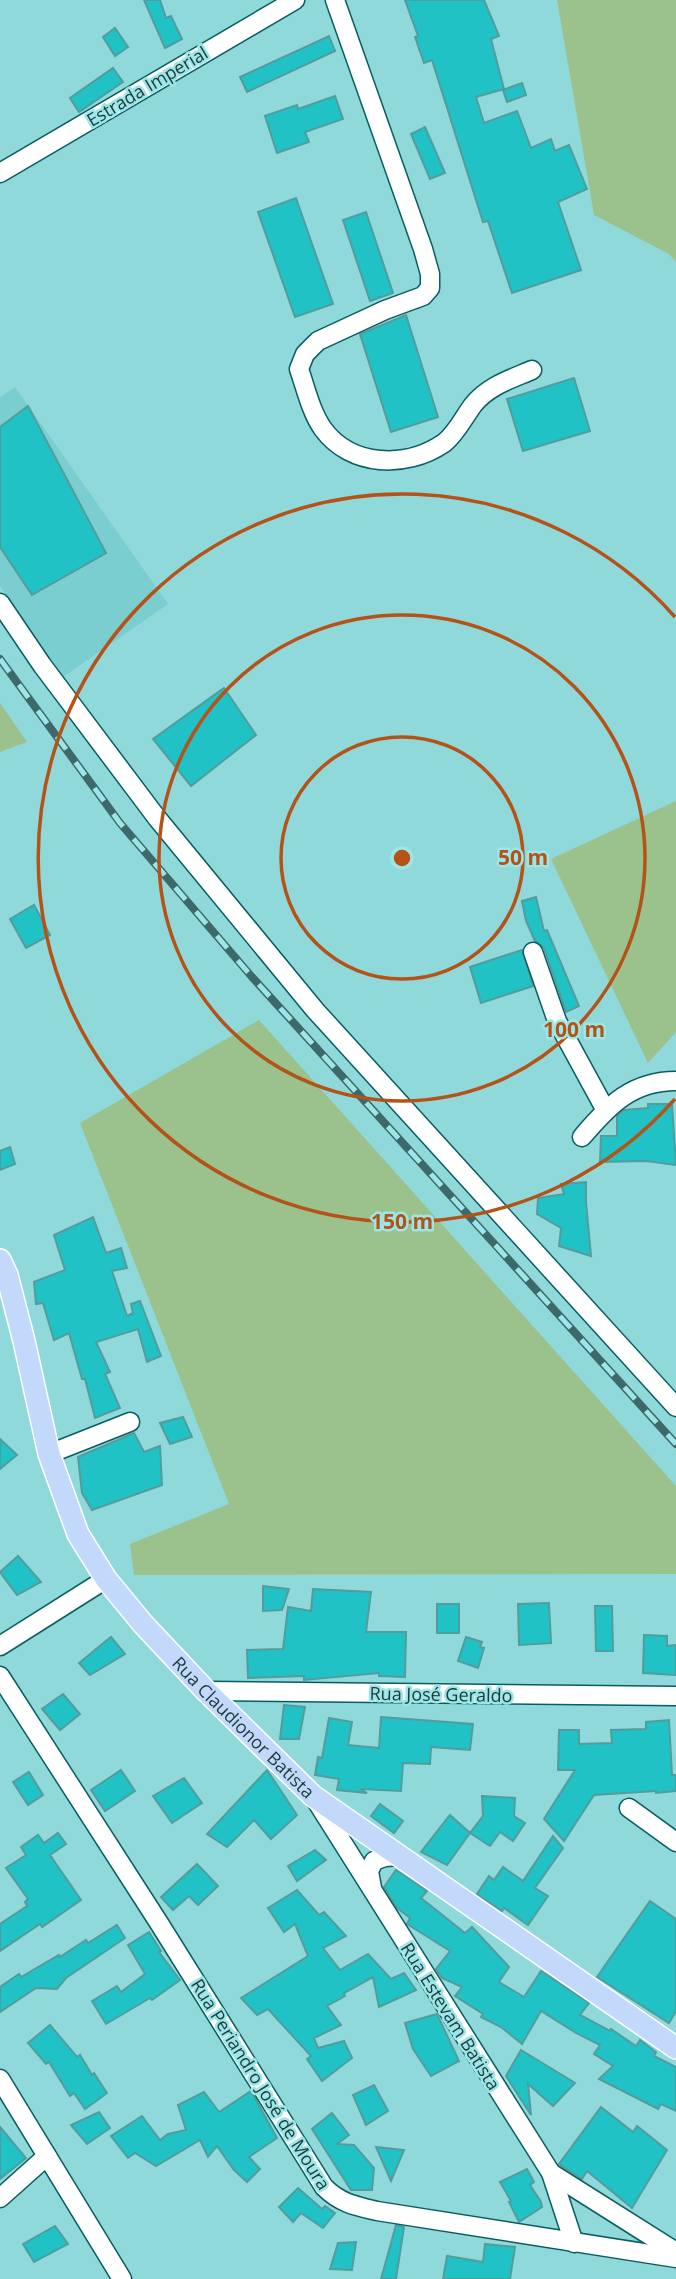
<svg xmlns="http://www.w3.org/2000/svg" width="676" height="2279" font-family="'Open Sans',sans-serif">
	<rect width="100%" height="100%" fill="#90d9db"/>
	<path fill="#7bced0" d="M15,387L168,604L63,677L0,586V397Z"/>
	<g fill="#9bc18d">
		<path d="M557,0H676V262L669,254L594,215Z"/>
		<path d="M0,703L27,742L0,752Z"/>
		<path d="M676,801V1032L648,1063L551,859Z"/>
		<path d="M259,1020L676,1486V1574L134,1575L130,1544L229,1504L80,1123Z"/>
	</g>
	<g fill="#21c2c6" stroke="#539c9d" stroke-width="2">
		<path d="M144,0H160L166,18L171,16L182,39L165,48Z"/>
		<path d="M405,0H484L499,36L491,39L504,89L476,97L484,123L517,111L531,148L551,139L555,151L569,145L587,189L558,202L581,270L512,293L488,221L483,222L432,60L424,63L415,37L418,36Z"/>
		<path d="M115,28L128,47L115,56L103,37Z"/>
		<path d="M329,36L335,51L247,92L240,77Z"/>
		<path d="M113,68L123,82L79,112L70,98Z"/>
		<path d="M522,83L526,95L507,102L503,90Z"/>
		<path d="M335,96L343,119L305,132L309,142L277,153L265,116L297,105L298,109Z"/>
		<path d="M425,127L445,173L430,179L411,134Z"/>
		<path d="M296,198L333,304L295,317L258,212Z"/>
		<path d="M366,212L393,293L370,301L343,220Z"/>
		<path d="M406,315L438,417L391,432L360,334Z"/>
		<path d="M574,378L590,431L523,451L507,399Z"/>
		<path d="M28,406L106,553L32,595L0,547V427Z"/>
		<path d="M224,688L256,735L191,786L153,739Z"/>
		<path d="M536,897L544,931L547,930L579,1006L566,1012L544,948L535,941L526,921L522,901Z"/>
		<path d="M34,905L50,935L26,948L10,919Z"/>
		<path d="M522,950L533,986L481,1003L470,967Z"/>
		<path d="M648,1104H672L676,1165L646,1161L600,1162L601,1136H617V1116L624,1110L648,1108Z"/>
		<path d="M10,1147L15,1164L0,1170V1151Z"/>
		<path d="M586,1182V1202L591,1256L559,1246L561,1228L537,1214L538,1198L564,1194L561,1184Z"/>
		<path d="M93,1217L106,1253L121,1248L127,1268L112,1271L127,1316L133,1313L131,1304L140,1301L161,1356L147,1362L138,1329L96,1342L110,1372L105,1374L120,1408L95,1418L85,1379H82L69,1333L54,1340L43,1303L36,1304L34,1282L65,1270L54,1235Z"/>
		<path d="M183,1417L192,1437L170,1444L160,1423Z"/>
		<path d="M134,1433L144,1452L160,1446L162,1485L92,1510L82,1493L78,1457Z"/>
		<path d="M0,1439L17,1455L0,1469Z"/>
		<path d="M18,1556L41,1582L17,1595L0,1572Z"/>
		<path d="M263,1586L289,1589L282,1610L263,1611Z"/>
		<path d="M313,1589L371,1592L366,1632H406L405,1677L379,1676V1673L304,1680V1676L248,1678L247,1650L283,1649L288,1607L311,1611Z"/>
		<path d="M549,1603L551,1643L519,1645L518,1604Z"/>
		<rect x="437" y="1604" width="22" height="29"/>
		<path d="M595,1606H612L613,1651H596Z"/>
		<path d="M644,1635L667,1636V1646L676,1645V1675L643,1673Z"/>
		<path d="M111,1637L125,1654L90,1675L79,1663Z"/>
		<path d="M466,1637L482,1642L480,1647L484,1648L478,1668L458,1661Z"/>
		<path d="M63,1694L80,1714L60,1730L42,1709Z"/>
		<path d="M284,1705L305,1707L299,1739H280Z"/>
		<path d="M381,1717L473,1724L470,1750L431,1747L430,1764L403,1763L401,1791L360,1789L367,1793L337,1790L339,1779L315,1775L318,1757L322,1758L329,1718L352,1722L348,1745L379,1748Z"/>
		<path d="M669,1720L672,1775H676V1791L656,1793V1791L594,1795L564,1841L544,1819L575,1770H558L559,1730H579V1744L612,1743L611,1730L646,1729V1722Z"/>
		<path d="M121,1770L135,1791L105,1811L91,1790Z"/>
		<path d="M267,1770L297,1815L271,1839L254,1820L227,1847L207,1834Z"/>
		<path d="M29,1772L43,1795L28,1805L13,1782Z"/>
		<path d="M184,1778L202,1803L172,1823L153,1796Z"/>
		<path d="M482,1796L515,1798L514,1816L525,1823L513,1841L500,1832L490,1846L470,1833L483,1816Z"/>
		<path d="M380,1804L403,1821L394,1833L371,1816Z"/>
		<path d="M450,1815L470,1833L447,1865L421,1852Z"/>
		<path d="M58,1833L66,1844L50,1855L81,1900L42,1927L40,1924L0,1951V1924L27,1906L25,1902L28,1899L6,1868L26,1855L21,1847L38,1835L44,1843Z"/>
		<path d="M553,1836L563,1848L535,1888L548,1896L528,1925L504,1908L502,1911L477,1894L489,1876L494,1880L503,1867L523,1881Z"/>
		<path d="M315,1850L326,1860L297,1881L288,1866Z"/>
		<path d="M197,1864L218,1886L198,1905L189,1896L173,1910L161,1897Z"/>
		<path d="M396,1870L427,1891L421,1898L465,1933L472,1927L509,1967L499,1982L524,1997L541,1971L589,2003L580,2015L610,2031L611,2029L636,2046L640,2040L656,2052L654,2056L676,2067V2111L661,2104L658,2109L599,2079L613,2066L594,2054L600,2045L576,2033L541,2011L522,2044L501,2027L481,2017L483,2014L455,1996L462,1987L442,1978L436,1969L450,1951L407,1924L410,1918L397,1908L384,1887Z"/>
		<path d="M297,1890L319,1915L324,1912L346,1936L323,1948L340,1970L368,1954L391,1979L404,1973L416,1990L379,2007L373,1977L344,1993L345,1996L327,2006L341,2025L314,2038L318,2048L344,2041L352,2058L322,2081L307,2059L311,2056L268,2009L257,2015L241,1998L308,1956L295,1924L284,1932L268,1908Z"/>
		<path d="M650,1901L676,1919V2011L669,2023L597,1977Z"/>
		<path d="M117,1925L125,1938L66,1978L57,1989L36,1988L0,2012V1987L19,1974L21,1977L59,1955L60,1957L86,1940L88,1943Z"/>
		<path d="M149,1932L161,1951L159,1952L180,1980L152,2000L150,1998L106,2024L92,2001L117,1986L121,1992L145,1974L128,1945Z"/>
		<path d="M437,2014L459,2061L431,2076L413,2049L405,2023Z"/>
		<path d="M50,2025L77,2057L80,2055L92,2075L94,2073L107,2093L85,2109L74,2093L70,2096L49,2062L46,2064L28,2043Z"/>
		<path d="M521,2050L575,2083L553,2106L528,2084L531,2115L506,2076Z"/>
		<path d="M374,2085L388,2111L366,2125L353,2095Z"/>
		<path d="M251,2091L277,2138L249,2157L260,2169L247,2182L234,2170L217,2146L208,2157L200,2140L156,2166L135,2153L128,2158L111,2136L142,2116L160,2140L168,2134L186,2130L178,2105L204,2092L219,2112Z"/>
		<path d="M601,2107L633,2132L637,2126L667,2150L632,2208L587,2171L582,2179L559,2164Z"/>
		<path d="M99,2112L110,2128L87,2144L71,2125Z"/>
		<path d="M332,2113L349,2135L337,2144L354,2145L374,2168L372,2190H351L312,2129Z"/>
		<path d="M0,2127L26,2158L0,2179Z"/>
		<path d="M376,2147L404,2150L391,2181Z"/>
		<path d="M527,2169L534,2182L530,2185L541,2202L542,2207L519,2222L509,2202L511,2201L500,2182Z"/>
		<path d="M298,2188L322,2209L325,2206L335,2213L323,2228L301,2213L293,2222L279,2207Z"/>
		<path d="M396,2225L404,2227L396,2279H381Z"/>
		<path d="M55,2226L68,2244L34,2262L23,2244Z"/>
		<path d="M356,2242L352,2270L330,2269L338,2243Z"/>
		<path d="M485,2244L515,2247L510,2279H443L447,2256L483,2262Z"/>
	</g>
	<g fill="none" stroke-linecap="round" stroke-linejoin="round">
		<g stroke="#065e60" stroke-width="21">
			<g id="minor">
				<path d="M335,0L423,249L430,274V288L423,296L385,310L318,341L305,354L299,369C306,389 311,412 323,429C351,467 406,469 444,443C456,434 464,417 473,405C488,386 511,379 532,370"/>
				<path d="M0,173L295,0"/>
				<path d="M0,603L42,665L157,818L315,1010L676,1407"/>
				<path d="M533,952L557,1021L605,1109"/>
				<path d="M582,1137C609,1105 632,1081 676,1081"/>
				<path d="M49,1454L130,1422"/>
				<path d="M0,1646L106,1579"/>
				<path d="M0,1676L159,1923L324,2187C340,2203 355,2206 377,2211L676,2258"/>
				<path d="M206,1691L676,1696"/>
				<path d="M315,1799L551,2173L574,2243"/>
				<path d="M629,1808L676,1842"/>
				<path d="M372,1888L369,1871L374,1861L385,1857L399,1856"/>
				<path d="M0,2079L122,2279"/>
				<path d="M551,2173L676,2252"/>
				<path d="M0,2198L47,2156"/>
			</g>
		</g>
		<g stroke="#fff" stroke-width="24">
			<g id="major">
				<path id="s1" d="M0,1260L7,1275L24,1341L49,1454L78,1534L106,1579L143,1624L206,1691L313,1796L676,2048"/>
			</g>
		</g>
		<use href="#minor" stroke="#fff" stroke-width="18"/>
		<use href="#major" stroke="#c2d9fb" stroke-width="21"/>
		<g stroke="#3e696a" stroke-width="8">
			<path id="rail" d="M0,659L120,823L252,977L676,1444"/>
		</g>
		<use href="#rail" stroke="#9de6e8" stroke-width="5" stroke-dasharray="16" stroke-linecap="butt"/>
	</g>
	<g fill="none" stroke="#b55218" stroke-width="3.5">
		<circle cx="402" cy="858" r="121"/>
		<circle cx="402" cy="858" r="243"/>
		<path d="M675 1099A364 364 0 1 1 675 617"/>
	</g>
	<g text-anchor="middle" dominant-baseline="central" stroke-width="5" stroke-linejoin="round" paint-order="stroke">
		<g font-size="18" fill="#1c3b3b" stroke="#9de6e8">
			<text transform="translate(147 86) rotate(-31)">Estrada Imperial</text>
			<text transform="translate(441 1694) rotate(1)">Rua José Geraldo</text>
			<text stroke="none"><textPath href="#s1" startOffset="541">Rua Claudionor Batista</textPath></text>
			<text transform="translate(451 2016) rotate(58)">Rua Estevam Batista</text>
			<text transform="translate(261 2084) rotate(58)">Rua Periandro José de Moura</text>
		</g>
	</g>
	<circle cx="402" cy="858" r="10" fill="#b55218" stroke="#9de6e8" stroke-width="3.5"/>
	<g font-size="21" text-anchor="middle" font-weight="bold" fill="#b55218" stroke="#9de6e8" stroke-width="5" stroke-linejoin="round" paint-order="stroke">
		<text x="523" y="865">50 m</text>
		<text x="574" y="1037">100 m</text>
		<text x="402" y="1229">150 m</text>
	</g>
</svg>
